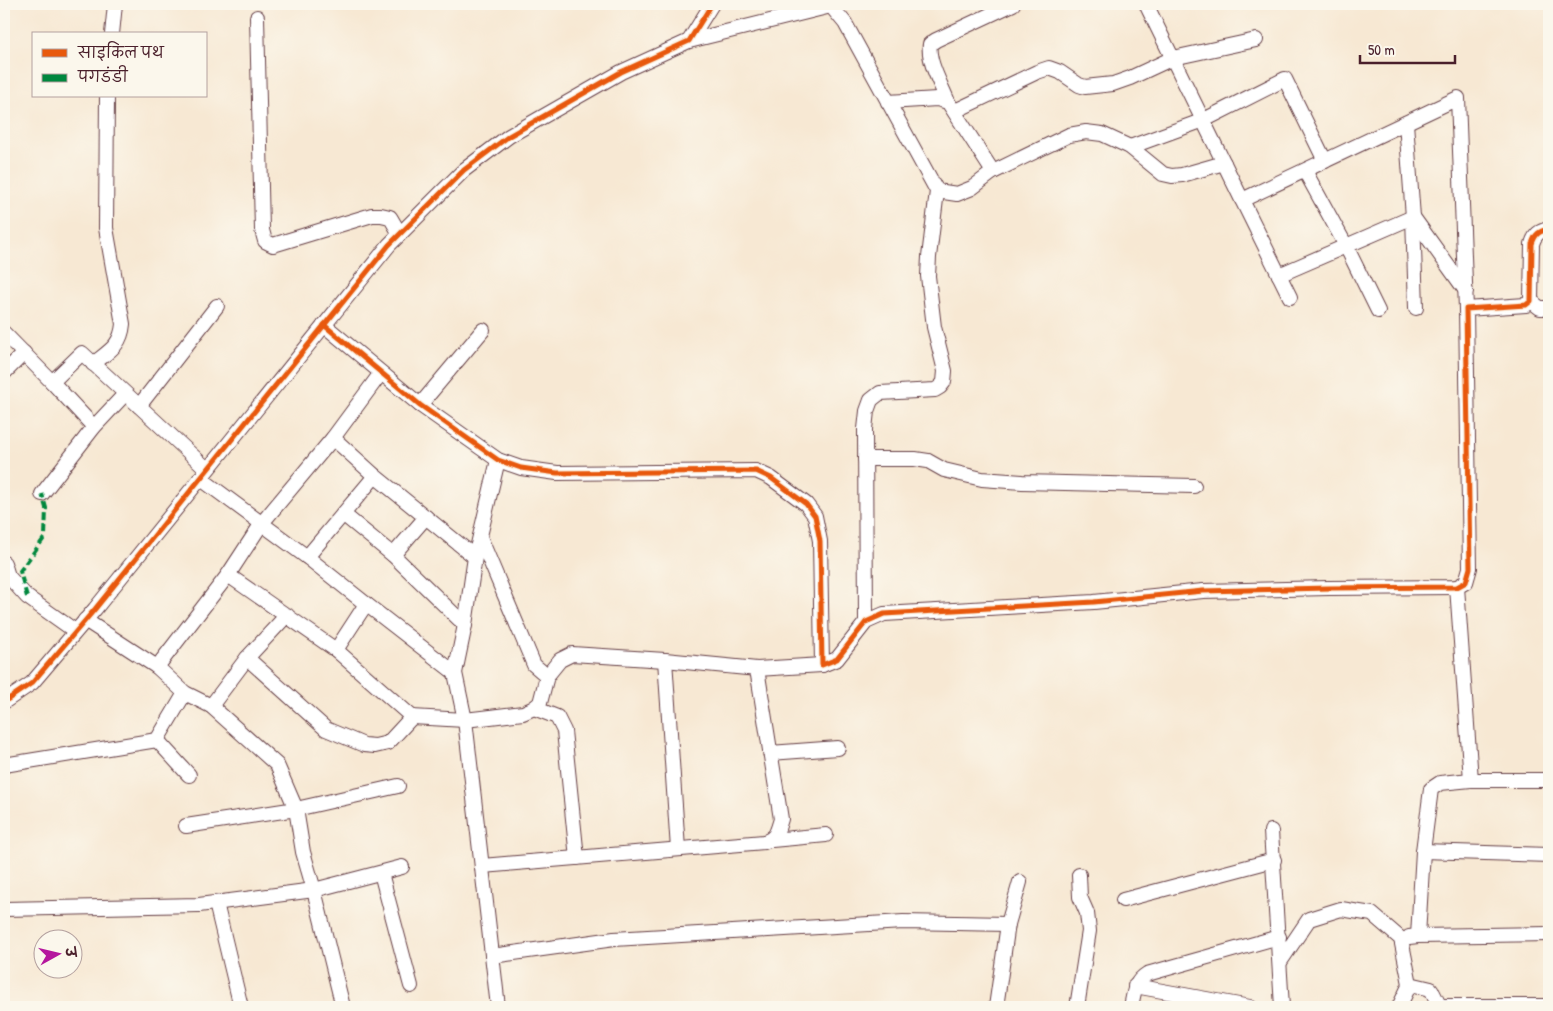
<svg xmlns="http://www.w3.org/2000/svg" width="1553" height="1011" font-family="'Patrick Hand','Playpen Sans Deva',sans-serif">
	<rect width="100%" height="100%" fill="#fbf7ec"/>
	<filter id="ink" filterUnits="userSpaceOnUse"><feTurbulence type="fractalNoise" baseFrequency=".02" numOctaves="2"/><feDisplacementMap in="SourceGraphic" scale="10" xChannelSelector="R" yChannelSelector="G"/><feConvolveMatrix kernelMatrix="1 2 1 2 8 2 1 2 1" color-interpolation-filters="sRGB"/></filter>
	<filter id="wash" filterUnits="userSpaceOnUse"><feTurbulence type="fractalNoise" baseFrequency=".0096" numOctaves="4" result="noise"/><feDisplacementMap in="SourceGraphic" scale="20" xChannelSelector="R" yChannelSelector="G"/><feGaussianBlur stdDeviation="1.12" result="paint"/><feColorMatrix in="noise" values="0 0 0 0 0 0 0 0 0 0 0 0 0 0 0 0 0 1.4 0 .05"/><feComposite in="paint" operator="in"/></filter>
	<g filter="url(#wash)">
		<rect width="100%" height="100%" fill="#f7e8d3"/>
	</g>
	<g filter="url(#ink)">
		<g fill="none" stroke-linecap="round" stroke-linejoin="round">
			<g stroke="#643d44" stroke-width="16">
				<g id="minor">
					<path d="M1146,4L1242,200"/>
					<path d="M831,6L845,23L937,191L929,257L928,276L934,327L945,371L944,382L940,387L935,390L880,393L871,400L867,411L865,429L866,622"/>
					<path d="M257,17L262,230L265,241L273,245L372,215H381L390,217L400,234"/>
					<path d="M112,34L115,4"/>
					<path d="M689,41L831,6L832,4"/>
					<path d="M888,102L937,99L948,102L993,172"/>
					<path d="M948,102C942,86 927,61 930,44L936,40L1013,4"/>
					<path d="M955,111L1037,72L1049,68L1060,72L1079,85L1085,87L1113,84L1130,78L1173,58L1256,40"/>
					<path d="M1406,123L1413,217L1416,308"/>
					<path d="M1130,147L1204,120L1285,79L1325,161"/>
					<path d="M1305,171L1346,246L1378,311"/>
					<path d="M937,191L957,194L972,188L993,172L1069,135L1086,132L1102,134L1130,147L1163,174L1172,176L1182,175L1224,163"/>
					<path d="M1279,275L1413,217L1466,291"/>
					<path d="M1290,297L1242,200L1458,98L1466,309"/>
					<path d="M1531,301L1540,308H1549"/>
					<path d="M324,325L420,405L498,460L521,468L557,473L756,471L771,478L806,504L815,516L820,541L822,665L837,659L866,622L884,614L1094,602L1203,591L1329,588L1457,587L1466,582L1470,568L1466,309L1526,305L1531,301L1532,244C1535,234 1539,231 1549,229"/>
					<path d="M4,333L52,382L82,353L207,469"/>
					<path d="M93,364C109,351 121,346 123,324L106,228L107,96"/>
					<path d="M4,373L24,353"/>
					<path d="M52,382L94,427"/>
					<path d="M420,405L483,330"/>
					<path d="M139,406L217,306"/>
					<path d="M333,438L375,476L475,557"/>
					<path d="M865,459H915L928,461L944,470L982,479L1022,482L1194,486"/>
					<path d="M200,478L307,557L366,604L336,650"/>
					<path d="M42,494L94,427L125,394"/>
					<path d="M343,514L393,555L465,625L475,557L498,460"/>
					<path d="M480,537L534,665L547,676"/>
					<path d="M393,555L426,517"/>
					<path d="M307,557L375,476"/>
					<path d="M4,563L8,576L27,597L75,631"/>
					<path d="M228,575L336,650L412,717L388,743L375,746L364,745L326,729L247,658"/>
					<path d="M1457,587L1471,780"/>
					<path d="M366,604L455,673"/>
					<path d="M85,620L157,667L185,693L211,706L277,765L296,809L303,852L314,890L343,1007"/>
					<path d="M465,625L455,673L465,720L498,1007"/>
					<path d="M665,660L678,849"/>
					<path d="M157,667L228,575L262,523L333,438L381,373"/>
					<path d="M4,702L32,683L95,609L389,245L464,170L509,136L621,72L689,41L712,4"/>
					<path d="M211,706L247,658L287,615"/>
					<path d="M534,708L557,717L564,731L577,858"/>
					<path d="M412,717L465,720L523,713L534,708L540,703L547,676L560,660L572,654L665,660L757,669L822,665"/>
					<path d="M157,740L189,775"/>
					<path d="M770,753L838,748"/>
					<path d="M4,765L157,740L185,693"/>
					<path d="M186,826L296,809L398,786"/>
					<path d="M1271,831L1282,1007"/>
					<path d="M772,840L826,835"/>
					<path d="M1423,851L1549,855"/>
					<path d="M482,866L764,842C777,838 777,831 781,819L757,669"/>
					<path d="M381,873L411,986"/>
					<path d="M1123,900L1274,860"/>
					<path d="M216,903L241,1007"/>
					<path d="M4,909L199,905L314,890L402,867"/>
					<path d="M1418,936L1423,851L1431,789L1440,783L1471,780H1549"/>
					<path d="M1409,937L1418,936L1549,934"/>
					<path d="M492,956L614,939L903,922L1008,924"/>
					<path d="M1280,962L1309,919L1341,909L1372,914L1401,939L1410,984L1399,1007"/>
					<path d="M1410,984L1431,989L1440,1007"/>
					<path d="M1135,986L1250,1007"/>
					<path d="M1440,1006H1549"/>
					<path d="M996,1007L1008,924L1020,882"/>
					<path d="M1077,1007L1089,931L1087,913L1080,897L1079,875"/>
					<path d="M1131,1007C1134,993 1134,982 1147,974L1279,937"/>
				</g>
			</g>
			<use href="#minor" stroke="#fff" stroke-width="14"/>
			<path stroke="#00873e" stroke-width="4" stroke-dasharray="8 4" stroke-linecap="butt" d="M27,597L20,571L45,537L46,508L42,494"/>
			<g stroke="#fbf7ec" stroke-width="8">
				<g id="cycleway">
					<path d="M324,325L420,405L498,460L521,468L557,473L756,471L771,478L806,504L815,516L820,541L822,665L837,659L866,622L884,614L1094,602L1203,591L1329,588L1457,587L1466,582L1470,568L1466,309L1526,305L1531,301L1532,244C1535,234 1539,231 1549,229"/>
					<path d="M4,702L32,683L95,609L389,245L464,170L509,136L621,72L689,41L712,4"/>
				</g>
			</g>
			<use href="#cycleway" stroke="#e8590c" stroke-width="5"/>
		</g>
	</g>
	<rect width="1553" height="1011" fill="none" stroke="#fbf7ec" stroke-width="20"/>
	<rect x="32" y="32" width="175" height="65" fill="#fbf7ec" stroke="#b4a19f"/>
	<rect x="42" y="49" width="25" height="8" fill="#e8590c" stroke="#b4a19f"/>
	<text x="78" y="58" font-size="15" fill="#4a1f2b">साइकिल पथ</text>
	<rect x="42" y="74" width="25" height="8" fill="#00873e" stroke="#b4a19f"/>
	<text x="78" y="82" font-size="15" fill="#4a1f2b">पगडंडी</text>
	<g transform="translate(58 954) rotate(82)"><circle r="24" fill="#fbf7ec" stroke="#b4a19f"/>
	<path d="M0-4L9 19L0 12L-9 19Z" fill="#b5179e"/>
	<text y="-8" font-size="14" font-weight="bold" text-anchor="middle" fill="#4a1f2b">उ</text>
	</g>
	<path d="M1360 55v8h95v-8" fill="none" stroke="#4a1f2b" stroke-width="2.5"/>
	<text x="1368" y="55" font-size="15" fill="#4a1f2b" stroke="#fbf7ec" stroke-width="4" paint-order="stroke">50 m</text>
</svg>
